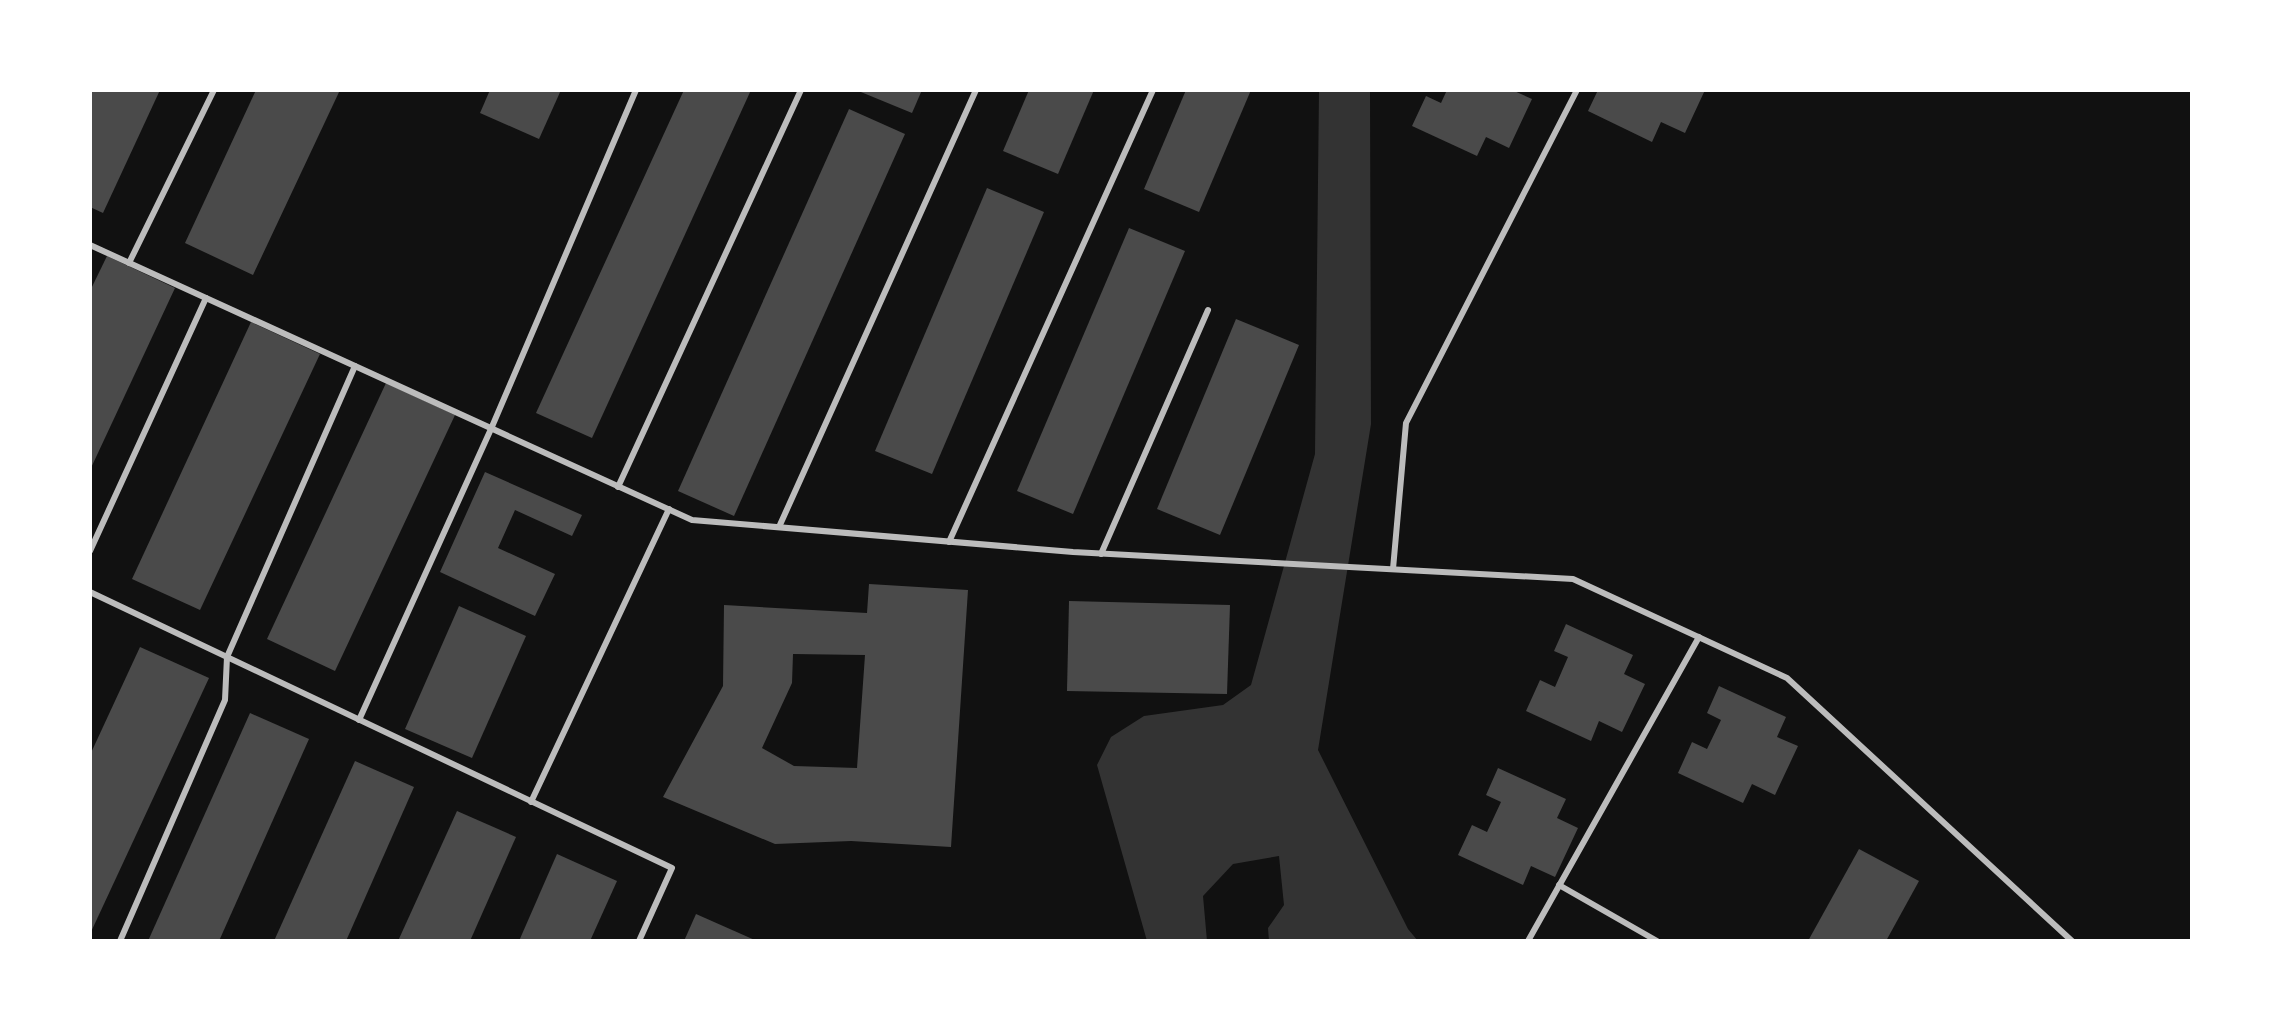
<svg xmlns="http://www.w3.org/2000/svg" width="2282" height="1031" font-family="'Public Sans',sans-serif">
	<rect width="100%" height="100%" fill="#111"/>
	<path fill="#333" d="M1319,90H1370L1371,424L1318,750L1408,929L1418,941H1269L1268,928L1284,905L1279,856L1233,864L1203,896L1207,941H1147L1097,765L1111,737L1144,716L1223,705L1251,685L1315,454Z"/>
	<g fill="#4a4a4a" fill-rule="evenodd">
		<path d="M90,90H160L103,213L90,207Z"/>
		<path d="M256,90H340L253,275L185,243Z"/>
		<path d="M490,90H561L539,139L480,113Z"/>
		<path d="M684,90H751L592,438L536,413Z"/>
		<path d="M856,90H922L912,113Z"/>
		<path d="M1029,90H1094L1058,174L1003,151Z"/>
		<path d="M1186,90H1251L1199,212L1144,189Z"/>
		<path d="M1447,90H1512L1532,99L1509,148L1486,137L1477,156L1412,126L1426,96L1441,103Z"/>
		<path d="M1598,90H1705L1685,133L1661,122L1652,142L1588,111Z"/>
		<path d="M849,109L905,134L734,516L678,491Z"/>
		<path d="M987,188L1044,212L932,474L875,451Z"/>
		<path d="M1129,228L1185,251L1073,514L1017,491Z"/>
		<path d="M107,256L175,288L90,470V291Z"/>
		<path d="M1236,319L1299,345L1220,535L1157,509Z"/>
		<path d="M251,322L320,354L200,610L132,579Z"/>
		<path d="M386,383L455,415L335,671L267,639Z"/>
		<path d="M485,472L582,515L572,536L515,510L498,548L555,574L535,616L440,572Z"/>
		<path d="M869,584L968,590L951,847L851,841L775,844L663,797L723,686L724,605L867,613ZM793,654L865,655L857,768L794,766L762,748L792,683Z"/>
		<path d="M1069,601L1230,605L1227,694L1067,691Z"/>
		<path d="M459,606L526,636L472,758L405,729Z"/>
		<path d="M1566,624L1633,655L1624,674L1645,684L1622,732L1599,721L1591,741L1526,711L1540,680L1555,687L1568,657L1554,651Z"/>
		<path d="M140,647L209,678L90,934V755Z"/>
		<path d="M1719,686L1786,717L1777,737L1798,746L1775,795L1752,784L1743,803L1678,773L1692,742L1707,749L1721,720L1707,713Z"/>
		<path d="M250,713L309,739L219,941H148Z"/>
		<path d="M355,761L414,787L346,941H274Z"/>
		<path d="M1498,768L1566,799L1557,818L1578,828L1555,877L1531,866L1523,885L1458,855L1472,825L1487,832L1501,802L1486,795Z"/>
		<path d="M457,811L516,837L470,941H398Z"/>
		<path d="M1859,849L1919,881L1886,941H1808Z"/>
		<path d="M557,854L617,881L590,941H519Z"/>
		<path d="M696,914L757,941H684Z"/>
	</g>
	<g fill="none" stroke-linecap="round" stroke-linejoin="round">
		<g stroke="#bcbcbc" stroke-width="6">
			<path d="M90,245L692,520L1073,552L1573,579L1787,678L2072,941"/>
			<path d="M129,263L214,90"/>
			<path d="M618,487L801,90"/>
			<path d="M779,527L976,90"/>
			<path d="M949,542L1153,90"/>
			<path d="M90,551L206,298"/>
			<path d="M1101,554L1208,310"/>
			<path d="M1393,569L1406,423L1577,90"/>
			<path d="M90,592L672,868L639,941"/>
			<path d="M359,720L491,429L636,90"/>
			<path d="M531,802L669,509"/>
			<path d="M1559,885L1657,941"/>
			<path d="M120,941L225,700L227,657L355,366"/>
			<path d="M1528,941L1699,637"/>
		</g>
	</g>
	<rect width="2282" height="1031" fill="none" stroke="#ffffff" stroke-width="184"/>
</svg>
